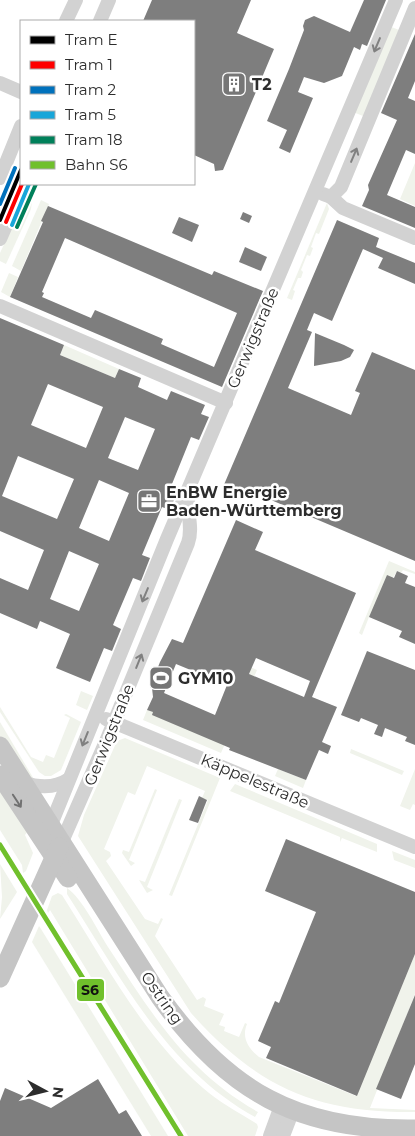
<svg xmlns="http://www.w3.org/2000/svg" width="415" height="1136" font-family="Montserrat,sans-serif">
	<rect width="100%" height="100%" fill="#fff"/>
	<g fill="#f0f3eb">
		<path d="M415,0V1L344,170L363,116L353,112L389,26L399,30Z"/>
		<path d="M415,163V206L400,199Z"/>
		<path d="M28,192L33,194L31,209L6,264L0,261V253Z"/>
		<path d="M41,200L49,204L21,271L12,266Z"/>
		<path d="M327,203L329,209L319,234L316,233L311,247L313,248L310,256L307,255L301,270L303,272L301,278H298L293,290L295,291L292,300L287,298Z"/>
		<path d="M9,273L18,277L10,297L1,292Z"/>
		<path d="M64,345L119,369L115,378L60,355Z"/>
		<path d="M389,561L415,572V574L403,570L401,573L397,571L369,617L362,635L359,633Z"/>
		<path d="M195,644L257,670L221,753L143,720L147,710L226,729L250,672L193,648Z"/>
		<path d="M81,691L93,696L87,710L76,705Z"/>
		<path d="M0,707L31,757L43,762L46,755L54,758L70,718L64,715L66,714L81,722L61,770L51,776H45L39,772L0,712Z"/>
		<path d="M0,722L35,781L28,777L0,738Z"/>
		<path d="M125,738L220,778L172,896L169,895L208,800L202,798L205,791L147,766L135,795L128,792L104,849L110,852L111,856L106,861L145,919L158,924L161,918L163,919L155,936L197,1000L203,997L206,999L204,1006L224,1014L219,1025L225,1027L224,1031L239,1037L245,1023L247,1024C241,1038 249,1049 259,1057L356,1096L415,954V994L370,1108L415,1110V1112C316,1113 257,1087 191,1013L78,836L84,815L117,741Z"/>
		<path d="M351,749L404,771L402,775L350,753Z"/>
		<path d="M278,769L306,780L303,788L275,776Z"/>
		<path d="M415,769V805L413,804L410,810L400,806Z"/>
		<path d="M235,784L377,844V852L342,838L340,842V837L230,791Z"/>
		<path d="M0,786L28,831L25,835L33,853L26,871L23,873L22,865L0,830Z"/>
		<path d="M155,789L157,790L129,860L135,863L131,866L122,853L123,850L129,852Z"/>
		<path d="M179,799L182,800L147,887L153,890L147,893L139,880L145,882Z"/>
		<path d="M392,851L415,860V868L394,860Z"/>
		<path d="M0,864L17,892L0,919L2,897Z"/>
		<path d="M67,888C82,898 98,931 108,947C152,1014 186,1071 258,1112L255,1117C166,1068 120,976 67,894Z"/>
		<path d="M58,893L62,895C104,961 143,1036 203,1088C219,1102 238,1112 257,1124L258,1127L255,1136H188L50,910L48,913L47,910L52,896Z"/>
		<path d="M39,926L41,929L168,1136H151L32,942Z"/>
	</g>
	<g fill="#7e7e7e" fill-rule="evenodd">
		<path d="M152,0H251L237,33L274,49L223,170L215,171L214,164L194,155V21H143Z"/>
		<path d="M364,0H386L367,46L362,44L360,50L354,47L342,76L324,83L304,77L298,92L313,98L290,153L279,148L287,130L267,121L289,69L304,30L303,26L305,20L314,16L350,32Z"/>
		<path d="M415,34V81L408,98L415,101V154L406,150L387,195L415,207V228L362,206L369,190L368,185L397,120L381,113Z"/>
		<path d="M48,206L212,275L214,271L263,291L222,387L10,297L43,222L41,221ZM65,238L237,313L214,367L161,344L163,339L95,310L91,318L42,297L44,293L42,292Z"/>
		<path d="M243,212L252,216L249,223L240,219Z"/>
		<path d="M179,217L199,225L192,242L172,233Z"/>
		<path d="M337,220L379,238L376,247L415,263V284L378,268L383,258L363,249L332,321L314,313L307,330L312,332L288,388L351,415L360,393L355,391L372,352L415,370V561L252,492V491L223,487Z"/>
		<path d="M245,247L267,257L261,271L239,262Z"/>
		<path d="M0,318L64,345L60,355L115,378L119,369L141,378L138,387L167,400L171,391L205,405L201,414L209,417L199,440L191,437L172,484L179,487L170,510L162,507L142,555L150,558L141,581L133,578L113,625L121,629L112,651L104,648L90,682L56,668L70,634L40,621L37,629L0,613V578L28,590L44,550L0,531ZM48,384L103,407L86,448L31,425ZM125,417L155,429L138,470L108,458ZM18,456L74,479L57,519L2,496ZM99,480L129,493L109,541L79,528ZM69,551L99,564L79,611L50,599Z"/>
		<path d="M315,333L344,345L354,350L350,357L341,361L314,366Z"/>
		<path d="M236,520L263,532L255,550L356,593L312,697L337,707L322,742L331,746L328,754L319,750L306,780L229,750L230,748L152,715L153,712L147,710L153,697L152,688L150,687L160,662L172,639L183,643ZM256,658L310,681L304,697L249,674ZM176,664L227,685L215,715L164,693Z"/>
		<path d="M397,571L408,576L405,583L415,587V644L399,637L402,631L369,617L387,575L394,578Z"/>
		<path d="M367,651L415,670V745L405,741L407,737L385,728L382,737L374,734L378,725L361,718L359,722L341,715Z"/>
		<path d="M199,796L207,800L198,823L189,820Z"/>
		<path d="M286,839L415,892V954L357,1096L266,1058L271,1047L258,1041L275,1001L279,1003L316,912L265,891Z"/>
		<path d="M415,995V1064L401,1099L376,1089Z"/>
		<path d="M98,1079L119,1114L126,1110L142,1136H0V1101L5,1088L51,1108Z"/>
	</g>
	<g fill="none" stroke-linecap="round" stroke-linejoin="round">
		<g stroke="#d2d2d2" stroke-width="14">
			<path d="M66,21L76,0"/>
			<path d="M100,21L109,0"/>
			<path d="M0,83L21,92"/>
			<path d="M0,178L21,126"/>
			<path d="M323,194L331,197L343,208L415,238"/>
			<path d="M331,197L341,187L415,8"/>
			<path d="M0,239L24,184"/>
			<path d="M0,306L226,403"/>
			<path d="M106,719L415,847"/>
			<path d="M23,782C39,788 54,789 69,779"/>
			<path d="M50,827L167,539L396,0"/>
			<path d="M61,844L107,739L188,543C194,526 185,510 189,494"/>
			<path d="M270,1136L281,1106"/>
			<path d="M283,1136L293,1110"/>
		</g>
		<g stroke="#c5c5c5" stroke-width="19">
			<path d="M0,746L160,997C227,1091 298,1131 415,1129"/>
			<path d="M0,775L68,878"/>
			<path d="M0,978L59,847"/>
		</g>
		<g stroke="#fff" stroke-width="9">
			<path id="rail-1" d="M0,845L181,1136"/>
		</g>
		<use href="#rail-1" stroke="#70c02c" stroke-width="5"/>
		<g stroke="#fff" stroke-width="8">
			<path id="tram-1" d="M0,220L21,170"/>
		</g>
		<g stroke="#fff" stroke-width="8">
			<path id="tram-2" d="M6,222L22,184"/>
		</g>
		<g stroke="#fff" stroke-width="8">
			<path id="tram-3" d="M0,204L15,168"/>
		</g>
		<g stroke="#fff" stroke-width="8">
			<path id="tram-4" d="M12,225L29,184"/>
		</g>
		<g stroke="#fff" stroke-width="8">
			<path id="tram-5" d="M17,227L36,184"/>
		</g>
		<use href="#tram-1" stroke="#000" stroke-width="4"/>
		<use href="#tram-2" stroke="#f00" stroke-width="4"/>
		<use href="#tram-3" stroke="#0071bc" stroke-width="4"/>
		<use href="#tram-4" stroke="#18a6d9" stroke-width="4"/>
		<use href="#tram-5" stroke="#00805a" stroke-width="4"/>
	</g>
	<defs><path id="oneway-shaft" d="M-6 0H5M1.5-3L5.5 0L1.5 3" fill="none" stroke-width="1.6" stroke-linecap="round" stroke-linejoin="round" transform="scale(1.25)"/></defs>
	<g stroke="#808080">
		<use href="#oneway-shaft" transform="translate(377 45) rotate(113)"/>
		<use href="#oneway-shaft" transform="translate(354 155) rotate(-67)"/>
		<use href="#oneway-shaft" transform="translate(145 595) rotate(113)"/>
		<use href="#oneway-shaft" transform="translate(139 661) rotate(-68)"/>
		<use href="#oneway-shaft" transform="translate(85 739) rotate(112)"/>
	</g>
	<use stroke="#717171" href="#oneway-shaft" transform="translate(17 801) rotate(57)"/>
	<defs>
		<g id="building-square" transform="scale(1.25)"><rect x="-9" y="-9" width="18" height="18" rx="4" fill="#767676" stroke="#fff"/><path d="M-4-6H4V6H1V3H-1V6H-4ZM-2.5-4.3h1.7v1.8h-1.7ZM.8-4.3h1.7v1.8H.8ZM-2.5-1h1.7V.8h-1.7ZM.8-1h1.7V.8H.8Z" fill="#fff"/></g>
		<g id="office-square" transform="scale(1.25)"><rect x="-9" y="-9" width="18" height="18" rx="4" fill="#767676" stroke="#fff"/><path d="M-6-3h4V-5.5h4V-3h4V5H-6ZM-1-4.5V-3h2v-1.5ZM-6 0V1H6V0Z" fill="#fff"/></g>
		<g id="stadium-square" transform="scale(1.25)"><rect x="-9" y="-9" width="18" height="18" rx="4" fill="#767676" stroke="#fff"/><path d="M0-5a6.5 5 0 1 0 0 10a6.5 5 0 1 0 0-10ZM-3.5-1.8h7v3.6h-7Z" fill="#fff"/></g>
	</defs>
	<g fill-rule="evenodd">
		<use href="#building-square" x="234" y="84"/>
		<use href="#office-square" x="149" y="501"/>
		<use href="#stadium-square" x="161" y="678"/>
	</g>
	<g text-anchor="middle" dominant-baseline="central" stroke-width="5" stroke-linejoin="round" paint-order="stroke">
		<g font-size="16" font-weight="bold" fill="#2d2d2d" stroke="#fff" text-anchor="start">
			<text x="252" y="84">T2</text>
			<text x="166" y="492">EnBW Energie<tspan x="166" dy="18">Baden-Württemberg</tspan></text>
			<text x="178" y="678">GYM10</text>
		</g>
		<g font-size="16" fill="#2d2d2d" stroke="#fff">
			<text transform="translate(253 338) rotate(-67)">Gerwigstraße</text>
			<text transform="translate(109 735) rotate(-68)">Gerwigstraße</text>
			<text transform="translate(255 781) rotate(23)">Käppelestraße</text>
			<text transform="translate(162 998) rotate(55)">Ostring</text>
		</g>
	</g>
	<rect stroke="#fff" stroke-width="2" x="76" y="978" width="29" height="24" rx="5" fill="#70c02c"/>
	<g font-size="14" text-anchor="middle" font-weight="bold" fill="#111">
		<text x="90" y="995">S6</text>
	</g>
	<rect x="20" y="20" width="175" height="165" fill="#ffffff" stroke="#ababab"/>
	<rect x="30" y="36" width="25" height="8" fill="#000000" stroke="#ababab"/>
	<text x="65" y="45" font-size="15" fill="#2d2d2d">Tram E</text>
	<rect x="30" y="61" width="25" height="8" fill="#ff0000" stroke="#ababab"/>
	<text x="65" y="70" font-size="15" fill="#2d2d2d">Tram 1</text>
	<rect x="30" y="86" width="25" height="8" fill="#0071bc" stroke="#ababab"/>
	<text x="65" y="95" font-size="15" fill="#2d2d2d">Tram 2</text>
	<rect x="30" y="111" width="25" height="8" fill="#18a6d9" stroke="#ababab"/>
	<text x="65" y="120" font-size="15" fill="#2d2d2d">Tram 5</text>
	<rect x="30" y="136" width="25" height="8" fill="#00805a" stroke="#ababab"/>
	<text x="65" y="145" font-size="15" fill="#2d2d2d">Tram 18</text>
	<rect x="30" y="161" width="25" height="8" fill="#70c02c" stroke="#ababab"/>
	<text x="65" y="170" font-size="15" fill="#2d2d2d">Bahn S6</text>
	<g transform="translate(45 1091) rotate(97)" stroke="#ffffff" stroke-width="4" paint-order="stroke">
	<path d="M0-4L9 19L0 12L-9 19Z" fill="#2d2d2d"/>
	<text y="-8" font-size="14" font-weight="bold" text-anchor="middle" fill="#2d2d2d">N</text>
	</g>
</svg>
